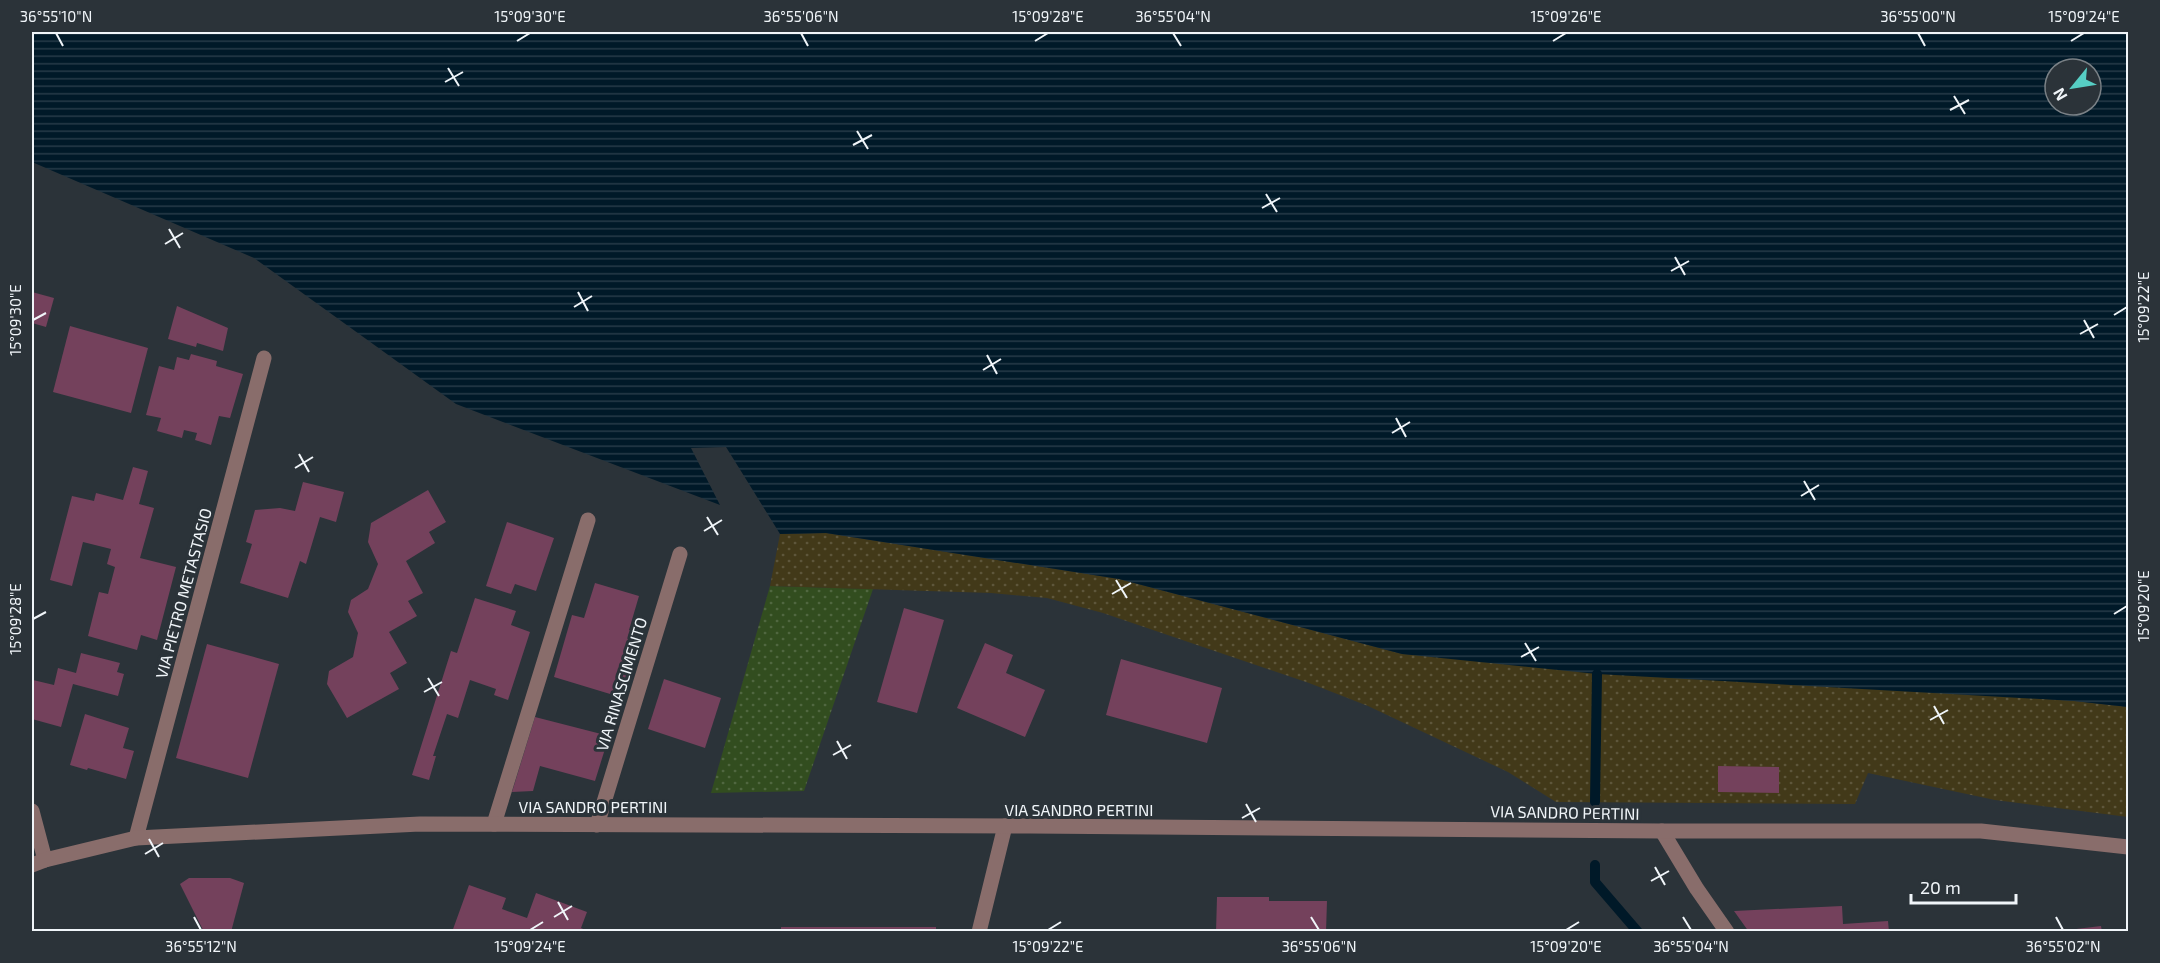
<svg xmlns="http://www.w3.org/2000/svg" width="2160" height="963" font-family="'Exo 2',sans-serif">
	<defs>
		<pattern id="grass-dots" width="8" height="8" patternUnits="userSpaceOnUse" patternTransform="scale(1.5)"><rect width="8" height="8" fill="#324d1f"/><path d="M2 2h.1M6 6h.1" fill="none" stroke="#506740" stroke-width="1.8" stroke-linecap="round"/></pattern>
		<pattern id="sand-dots" width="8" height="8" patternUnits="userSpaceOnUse" patternTransform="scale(1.5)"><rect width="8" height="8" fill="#423919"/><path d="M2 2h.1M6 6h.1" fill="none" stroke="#5e563b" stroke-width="1.8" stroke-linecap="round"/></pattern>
		<pattern id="water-rules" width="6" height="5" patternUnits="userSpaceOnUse" patternTransform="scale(1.5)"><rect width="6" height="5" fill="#001928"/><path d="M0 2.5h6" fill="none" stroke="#263b48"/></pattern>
	</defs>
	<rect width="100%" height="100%" fill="#2b3339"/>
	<path fill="url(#grass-dots)" d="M770,586L873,589L804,791L711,793Z"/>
	<path fill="url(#sand-dots)" d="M826,533L1119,579L1402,654L2074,701L2128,707V817L1995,800L1868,773L1855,804L1556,802L1508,772L1368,706L1309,683L1103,613L1047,598L991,593L770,586L780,534Z"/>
	<path fill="url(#water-rules)" fill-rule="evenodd" d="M32,32H2128V707L2074,701L1597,674L1402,654L1119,579L826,533L780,534L726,447L691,448L720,505L456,404L254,258L32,162ZM2055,69H2091V105H2055Z"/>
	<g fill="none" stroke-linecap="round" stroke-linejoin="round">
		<g stroke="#001928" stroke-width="10">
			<path d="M1595,802L1597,674"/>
			<path d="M1595,865V882L1638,932"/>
		</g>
	</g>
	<g fill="#74415c">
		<path d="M32,292L54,298L46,327L32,323Z"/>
		<path d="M177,306L228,328L223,351L197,343L196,347L168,339Z"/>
		<path d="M70,326L148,348L131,413L53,392Z"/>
		<path d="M191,354L217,361L216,366L243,374L230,418L219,416L211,445L195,440L197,433L184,430L182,438L157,431L161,418L146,415L159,366L174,370L177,357L189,360Z"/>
		<path d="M133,467L148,471L139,504L154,508L140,558L176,567L157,640L141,635L137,650L88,636L99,592L108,594L115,567L107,564L111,549L83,542L72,586L50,580L72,496L94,501L96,493L123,500Z"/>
		<path d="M303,482L344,492L336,522L320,517L306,564L300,561L288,598L240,583L252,544L246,542L255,510L280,508L295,511Z"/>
		<path d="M428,490L446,522L429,532L435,543L406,561L423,593L408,601L417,616L389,632L407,663L390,673L399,689L347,718L327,684L329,671L353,657L358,633L348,612L351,600L368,589L378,564L368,542L371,523Z"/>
		<path d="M507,522L554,538L536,591L515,584L511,594L486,586Z"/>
		<path d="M595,583L639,596L629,630L635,631L624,670L627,672L620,697L554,677L572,615L584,618Z"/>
		<path d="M475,598L516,611L511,625L530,632L508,700L494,695L496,689L470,680L458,718L447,714L433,756H436L429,780L412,775L451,651L457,653Z"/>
		<path d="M904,608L944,620L917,713L877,702Z"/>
		<path d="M985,643L1013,655L1006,673L1045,690L1025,737L957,708Z"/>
		<path d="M207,644L279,664L248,778L176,758Z"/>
		<path d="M81,653L120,663L117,672L124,674L118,696L73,684L61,727L32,719L33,680L54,685L58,668L76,673Z"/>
		<path d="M1121,659L1222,688L1207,743L1106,715Z"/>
		<path d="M664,679L721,698L705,748L648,729Z"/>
		<path d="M85,714L129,728L123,748L134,751L126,779L88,768L87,770L70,765Z"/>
		<path d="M535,717L609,736L595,781L540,766L533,791L512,792Z"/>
		<path d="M1718,766L1779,767V793L1718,792Z"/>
		<path d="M189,878H230L244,883L231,932H204L180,884Z"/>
		<path d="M469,885L506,898L502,909L527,918L536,893L587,912L581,928L590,932H452Z"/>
		<path d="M1217,897H1269V901H1327L1326,932H1216Z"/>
		<path d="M1842,906L1843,924L1888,921L1889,932H1749L1734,911Z"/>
		<path d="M2101,926L2102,932H2077L2076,929Z"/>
		<rect x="781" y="927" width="155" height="5"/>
	</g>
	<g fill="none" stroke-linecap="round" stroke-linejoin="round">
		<g stroke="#896d6b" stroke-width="15">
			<path d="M494,824L588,520"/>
			<path d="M979,932L1005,826"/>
		</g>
		<g stroke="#896d6b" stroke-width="15">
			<path d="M32,811L45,860"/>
			<path d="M597,825L680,554"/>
			<path d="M1662,831L1697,889L1727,932"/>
			<path d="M136,838L264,358"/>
		</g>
		<path stroke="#896d6b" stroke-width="15" d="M32,865L45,860L136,838L420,824L1031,826L1662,831H1981L2128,847"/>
	</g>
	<path fill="none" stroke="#f0f5f9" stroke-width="2" d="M56,33L63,46M801,33L808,46M1173,33L1181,46M1918,33L1925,46M517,41L530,33M1035,41L1048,33M1553,41L1566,33M2071,41L2084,33M448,68L459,86M445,82L463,72M1954,96L1965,114M1950,110L1969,100M857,131L868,149M853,145L872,135M1266,194L1277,212M1262,208L1280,198M169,229L180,248M165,244L183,233M1675,257L1685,275M1671,271L1689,261M578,292L588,311M574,307L592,296M2114,315L2127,307M33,320L46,313M2084,320L2094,338M2080,334L2098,324M987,355L997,374M983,370L1001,359M1396,418L1406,437M1392,433L1410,422M299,454L309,472M295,468L313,457M1804,481L1815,500M1801,496L1819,485M707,517L718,535M704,531L722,520M1116,580L1127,598M1112,594L1131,583M2114,614L2127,606M33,619L46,612M1525,643L1536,661M1521,657L1539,647M428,678L439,696M424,692L442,682M1934,706L1944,724M1930,720L1948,710M837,741L847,759M833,755L851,745M1246,804L1256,822M1242,818L1260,808M149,839L159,857M145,854L163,843M1655,867L1665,885M1651,881L1669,871M558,902L568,920M194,917L201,930M554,917L572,906M1311,917L1319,930M1683,917L1691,930M2056,917L2063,930M530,930L543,922M1048,930L1061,922M1566,930L1579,922"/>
	<g text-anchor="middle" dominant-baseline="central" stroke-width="6" stroke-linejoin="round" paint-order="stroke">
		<g font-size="16" fill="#f0f5f9" stroke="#2b3339">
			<text transform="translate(183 593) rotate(-75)">VIA PIETRO METASTASIO</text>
			<text transform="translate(621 684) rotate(-73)">VIA RINASCIMENTO</text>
			<text x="593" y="806">VIA SANDRO PERTINI</text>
			<text x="1079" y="809">VIA SANDRO PERTINI</text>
			<text transform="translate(1565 812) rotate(1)">VIA SANDRO PERTINI</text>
		</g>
	</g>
	<rect width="2160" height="963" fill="none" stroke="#2b3339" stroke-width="66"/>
	<g transform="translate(2073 87) rotate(240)"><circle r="28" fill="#2b3339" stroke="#7a8186" stroke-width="1.5"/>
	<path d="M0-4.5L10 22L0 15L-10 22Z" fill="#56cec4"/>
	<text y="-9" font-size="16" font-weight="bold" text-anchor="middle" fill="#f0f5f9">N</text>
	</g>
	<path d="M1911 894v9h105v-9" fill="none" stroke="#f0f5f9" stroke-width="3"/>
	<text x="1920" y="894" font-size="18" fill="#f0f5f9" stroke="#2b3339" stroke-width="4.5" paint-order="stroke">20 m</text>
	<rect x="33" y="33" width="2094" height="897" fill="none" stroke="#f0f5f9" stroke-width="2"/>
	<g font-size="15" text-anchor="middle" fill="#f0f5f9">
		<text x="56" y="22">36°55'10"N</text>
		<text x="530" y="22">15°09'30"E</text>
		<text x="801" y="22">36°55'06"N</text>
		<text x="1048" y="22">15°09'28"E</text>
		<text x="1173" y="22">36°55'04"N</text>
		<text x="1566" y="22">15°09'26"E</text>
		<text x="1918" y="22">36°55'00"N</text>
		<text x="2084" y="22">15°09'24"E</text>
		<text transform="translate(2144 307) rotate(-90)" y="5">15°09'22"E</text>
		<text transform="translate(16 320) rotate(-90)" y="5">15°09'30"E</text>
		<text transform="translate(2144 606) rotate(-90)" y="5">15°09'20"E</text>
		<text transform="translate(16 619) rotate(-90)" y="5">15°09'28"E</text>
		<text x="201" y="952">36°55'12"N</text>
		<text x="530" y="952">15°09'24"E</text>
		<text x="1048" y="952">15°09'22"E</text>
		<text x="1319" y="952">36°55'06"N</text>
		<text x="1566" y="952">15°09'20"E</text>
		<text x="1691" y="952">36°55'04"N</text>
		<text x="2063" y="952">36°55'02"N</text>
	</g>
</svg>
